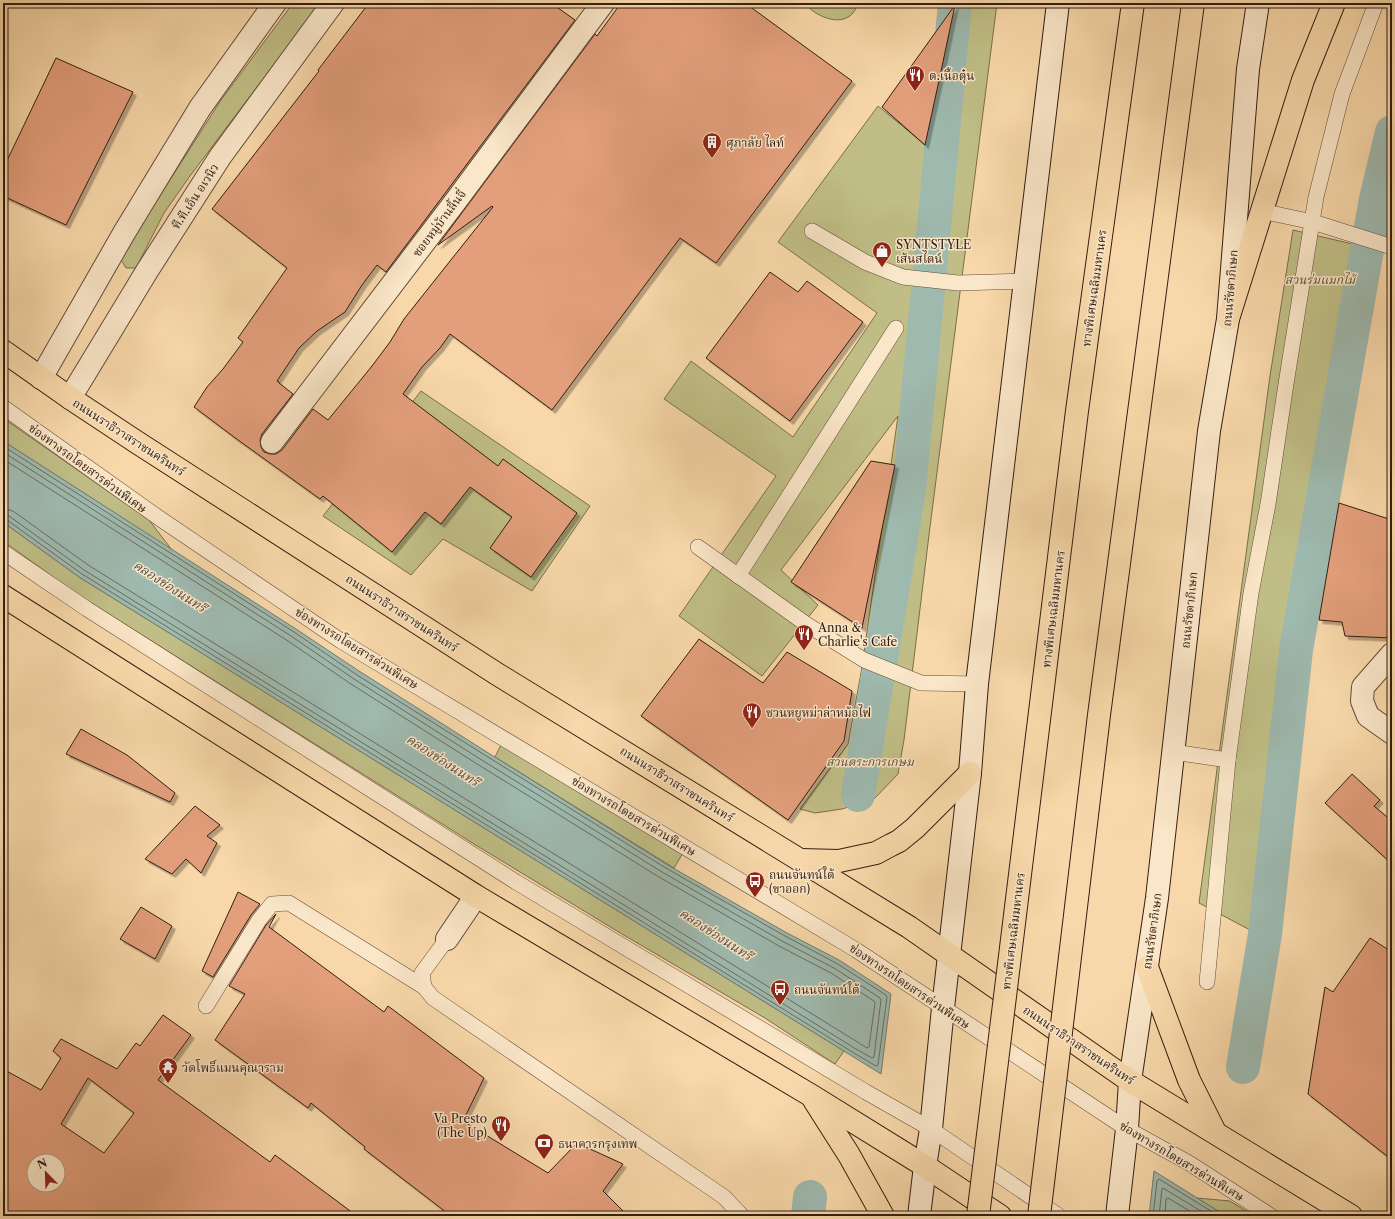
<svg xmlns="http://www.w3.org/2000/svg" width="1395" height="1219" font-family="'Libre Caslon Text','Noto Serif Thai',serif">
	<defs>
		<filter id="shadow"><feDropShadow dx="3.5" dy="3.5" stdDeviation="0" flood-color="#0004"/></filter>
	</defs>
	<rect width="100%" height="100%" fill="#f8d8aa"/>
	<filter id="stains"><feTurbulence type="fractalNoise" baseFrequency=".005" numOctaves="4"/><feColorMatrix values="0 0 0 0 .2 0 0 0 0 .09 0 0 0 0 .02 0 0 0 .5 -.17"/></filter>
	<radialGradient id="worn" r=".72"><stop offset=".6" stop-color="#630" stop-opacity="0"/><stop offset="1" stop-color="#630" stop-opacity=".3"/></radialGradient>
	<g fill="#c0be86" stroke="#7a6e4c">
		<path d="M293,3H320L190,176L164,213L136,268H126L120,258L221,100Z"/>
		<path d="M805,3H859C857,6 855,11 852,14C840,27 814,16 805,3Z"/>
		<path d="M959,3H997L929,535L904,740L898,774L874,799L842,809L815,813L800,809L848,744L861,673L898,416L781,570L818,605L762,676L679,616L776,476L664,399L691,361L793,437L877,313L778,242L878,106L938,155Z"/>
		<path d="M1293,230L1361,246L1279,725L1252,931L1199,903L1270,376Z"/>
		<path d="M421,391L590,506L532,591L443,539L411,575L323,516Z"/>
		<path d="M3,418L149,520L172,550L3,441Z"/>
		<path d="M3,522L79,577L844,1051L835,1064L765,1018L622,934L474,844L80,596L3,541Z"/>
		<path d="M502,743L683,853L674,868L495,757Z"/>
		<path d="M1197,1198L1230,1201L1254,1216H1226Z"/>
	</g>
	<g fill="#9eb9ae" stroke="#737b70">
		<path d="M3,441L296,629L359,671L482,749L666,864L787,933L839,960L891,994L881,1074L79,577L3,522Z"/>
		<path d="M1154,1171L1226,1216H1149Z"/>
	</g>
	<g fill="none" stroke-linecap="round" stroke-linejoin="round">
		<g stroke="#686c60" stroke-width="1">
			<path d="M3,446L294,632L357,675L480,752L664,867L785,936L836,963L886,995L887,997L878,1065L876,1066L854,1053L82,574L7,520H3"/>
			<path d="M3,452L291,636L354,679L477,757L662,872L782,941L834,968L880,998L881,1000L874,1057L872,1058L856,1049L84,570L9,516L3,514"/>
			<path d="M3,459L288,641L351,684L474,762L659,877L779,946L831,973L874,1001L875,1003L869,1047L867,1048L859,1043L88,565L13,511L3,508"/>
			<path d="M1153,1216L1157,1181L1159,1179L1219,1216"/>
			<path d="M1159,1216L1162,1189L1163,1188L1209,1216"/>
			<path d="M1165,1216L1166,1199L1168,1198L1198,1216"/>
		</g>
		<g stroke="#9eb9ae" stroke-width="34">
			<path d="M858,795L909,490L947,89L955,3"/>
			<path d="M1243,1067L1265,934L1296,650L1376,199L1392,132"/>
			<path d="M808,1216L810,1197"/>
		</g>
	</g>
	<g fill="#e39f7b" stroke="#331e12" fill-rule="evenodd" filter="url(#shadow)">
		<path d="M369,3H551L575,20L386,272L377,265L362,285L345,312L317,331L299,348L277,381L279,382V383L293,394L262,434L260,440L261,447L264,452L270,454H276L282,450L313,409L328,420L372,366L390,342L404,319L493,207L492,206L438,245L595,34L597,36L621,3H745L852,81L716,263L680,238L552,410L450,334L440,348L422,367L403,394L498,466L503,459L577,513L531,577L490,548L512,517L470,487L441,524L425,512L392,552L323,496L320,499L238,440L194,407L207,387L223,369L243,342L238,338L287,268L212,209L319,71L318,70Z"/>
		<path d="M955,5L940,76L925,145L882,107Z"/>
		<path d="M56,58L133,92L66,225L3,196V169Z"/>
		<path d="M770,272L798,292L807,281L863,322L790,421L706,358Z"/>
		<path d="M871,461L895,465L862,628L791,582Z"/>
		<path d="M1339,503L1392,520V638L1345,636L1342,622L1319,620Z"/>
		<path d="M699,639L763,683L787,652L852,691L844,741L788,820L641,716Z"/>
		<path d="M81,729L127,755L175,793L170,802L66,754Z"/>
		<path d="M1352,774L1380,800L1374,806L1392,821V864L1325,803Z"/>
		<path d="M195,806L220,825L207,836L217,843L201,873L186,859L172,874L145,859Z"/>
		<path d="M238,892L260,904L251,915L213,977L202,971Z"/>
		<path d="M141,907L172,926L155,959L120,939Z"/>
		<path d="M276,914L269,927L384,1012L388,1006L484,1078L463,1121L548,1173L577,1143L623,1164L603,1191L628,1216H451L364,1149L365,1147L311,1103L308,1108L215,1040L245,994L229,986L266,925Z"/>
		<path d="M1370,938L1392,952V1160L1308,1094L1325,987L1333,992Z"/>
		<path d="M163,1015L191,1035L158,1080L270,1162L275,1155L357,1216H3V1069L41,1090L61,1058L53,1051L61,1039L117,1069L136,1043L140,1046ZM88,1078L134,1113L104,1153L61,1124ZM34,1161H58V1185H34Z"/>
	</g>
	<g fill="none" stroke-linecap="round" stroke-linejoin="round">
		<g stroke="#644c38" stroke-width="16">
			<g id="service">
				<path d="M1261,211L1313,222L1392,247"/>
				<path d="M812,231L865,262L903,277L958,283L1025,281"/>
				<path d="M3,407L159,518L341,641L856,950L1127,1129L1189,1163L1271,1216"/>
				<path d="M698,547L806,624L864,660L921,683L977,684"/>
				<path d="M3,552L87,609L516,882L866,1092L931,1129L1059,1216"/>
				<path d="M738,576L896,328"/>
				<path d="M1173,752L1228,760"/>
				<path d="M447,939L422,973L424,987L433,998L724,1197L742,1216"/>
				<path d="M1207,982L1228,760L1251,593L1268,504L1286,384L1316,197L1342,94L1376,3"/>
				<path d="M206,1006L259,920L272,904L289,903L424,987"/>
			</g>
		</g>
		<g stroke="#644c38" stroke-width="24">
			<g id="minor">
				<path d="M41,378L124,233L200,108L275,3"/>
				<path d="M70,398L147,271L220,157L333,3"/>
				<path d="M272,442L455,202L603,3"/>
				<path d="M1392,654L1363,687L1362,701L1368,716L1392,733"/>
				<path d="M447,939L476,896"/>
			</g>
		</g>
		<g stroke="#331e12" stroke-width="24">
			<g id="secondary">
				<path d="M919,1216L925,1166L931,1129L943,1008L970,773L977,684L1058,3"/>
				<path d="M1117,1216L1127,1129L1130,1081L1157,898L1209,431L1228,319L1248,69L1258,3"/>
			</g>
		</g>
		<g stroke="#331e12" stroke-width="24">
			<g id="primary">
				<path d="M1228,319L1303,80L1334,3"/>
				<path d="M3,351L70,398L138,443L497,674L909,927L1130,1081L1351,1216"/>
				<path d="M3,596L476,896L812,1096L925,1166L1000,1216"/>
				<path d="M801,860L839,861L876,853L891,845L899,841L915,828L970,773"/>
				<path d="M1147,967L1189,1080L1215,1132"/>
				<path d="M814,1100L849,1155L883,1216"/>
			</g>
		</g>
		<use href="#service" stroke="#fae6c8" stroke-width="15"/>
		<use href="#minor" stroke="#fae6c8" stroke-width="22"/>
		<use href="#secondary" stroke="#fae6c8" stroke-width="22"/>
		<use href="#primary" stroke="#f8d8aa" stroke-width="22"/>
		<g stroke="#331e12" stroke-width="24" stroke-linecap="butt">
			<g id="motorway-bridge">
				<path d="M978,1216L1077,411L1133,3"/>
				<path d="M1039,1216L1099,715L1193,3"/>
			</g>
		</g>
		<use href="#motorway-bridge" stroke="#f8d8aa" stroke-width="22"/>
	</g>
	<defs>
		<g id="restaurant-pin" transform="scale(1)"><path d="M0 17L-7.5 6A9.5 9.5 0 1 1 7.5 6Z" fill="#8f2418" stroke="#fae6c8"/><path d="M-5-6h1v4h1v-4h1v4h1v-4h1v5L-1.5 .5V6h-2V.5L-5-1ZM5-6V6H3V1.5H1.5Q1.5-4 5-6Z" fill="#fff"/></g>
		<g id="building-pin" transform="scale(1)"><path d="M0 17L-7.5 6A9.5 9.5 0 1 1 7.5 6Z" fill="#8f2418" stroke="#fae6c8"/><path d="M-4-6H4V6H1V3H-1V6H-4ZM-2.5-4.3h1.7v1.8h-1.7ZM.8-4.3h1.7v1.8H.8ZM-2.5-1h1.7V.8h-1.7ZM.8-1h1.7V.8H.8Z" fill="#fff"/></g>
		<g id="shop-pin" transform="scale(1)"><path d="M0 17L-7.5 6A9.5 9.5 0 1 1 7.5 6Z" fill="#8f2418" stroke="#fae6c8"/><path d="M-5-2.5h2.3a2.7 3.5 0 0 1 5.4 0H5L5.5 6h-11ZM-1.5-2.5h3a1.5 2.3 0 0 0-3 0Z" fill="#fff"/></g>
		<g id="bus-pin" transform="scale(1)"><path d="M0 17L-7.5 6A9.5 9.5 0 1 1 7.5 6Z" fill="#8f2418" stroke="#fae6c8"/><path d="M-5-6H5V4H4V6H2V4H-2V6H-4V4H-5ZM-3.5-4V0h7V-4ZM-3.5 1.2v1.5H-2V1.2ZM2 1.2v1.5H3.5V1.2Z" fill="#fff"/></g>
		<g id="temple-pin" transform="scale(1)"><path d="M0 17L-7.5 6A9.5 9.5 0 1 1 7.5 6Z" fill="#8f2418" stroke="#fae6c8"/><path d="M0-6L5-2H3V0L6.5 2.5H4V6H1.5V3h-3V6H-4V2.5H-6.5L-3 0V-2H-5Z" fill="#fff"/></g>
		<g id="bank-pin" transform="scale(1)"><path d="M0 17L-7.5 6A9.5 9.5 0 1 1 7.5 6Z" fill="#8f2418" stroke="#fae6c8"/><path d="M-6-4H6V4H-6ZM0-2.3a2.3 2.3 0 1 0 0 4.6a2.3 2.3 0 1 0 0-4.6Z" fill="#fff"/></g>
	</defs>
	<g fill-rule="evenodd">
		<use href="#restaurant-pin" x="915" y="75"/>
		<use href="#building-pin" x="712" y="142"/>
		<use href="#shop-pin" x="882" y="251"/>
		<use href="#restaurant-pin" x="804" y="634"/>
		<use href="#restaurant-pin" x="752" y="712"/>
		<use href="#bus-pin" x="755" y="881"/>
		<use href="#bus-pin" x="780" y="989"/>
		<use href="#temple-pin" x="168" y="1067"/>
		<use href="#restaurant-pin" x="501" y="1125"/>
		<use href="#bank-pin" x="544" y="1143"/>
	</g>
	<g text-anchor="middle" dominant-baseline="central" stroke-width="3" stroke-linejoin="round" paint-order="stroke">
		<g font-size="12" fill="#331e12" stroke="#fae6c8" text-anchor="start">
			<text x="929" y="75">ต.เนื้อตุ๋น</text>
			<text x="726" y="142">ศุภาลัย ไลท์</text>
			<text x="896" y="244">SYNTSTYLE<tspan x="896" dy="14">เส้นสไตน์</tspan></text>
			<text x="818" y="627">Anna &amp;<tspan x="818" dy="14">Charlie's Cafe</tspan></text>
			<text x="766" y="712">ชวนหยูหม่าล่าหม้อไฟ</text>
			<text x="769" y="874">ถนนจันทน์ใต้<tspan x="769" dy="14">(ขาออก)</tspan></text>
			<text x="794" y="989">ถนนจันทน์ใต้</text>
			<text x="182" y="1067">วัดโพธิ์แมนคุณาราม</text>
			<text x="487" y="1118" text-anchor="end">Va Presto<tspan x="487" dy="14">(The Up)</tspan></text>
			<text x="558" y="1143">ธนาคารกรุงเทพ</text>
		</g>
		<g font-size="12" fill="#331e12" stroke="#fae6c8">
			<text transform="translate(195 196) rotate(-57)">ที.ที.เอ็น อเวนิว</text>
			<text transform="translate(439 223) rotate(-53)">ซอยหมู่บ้านลิ้นจี่</text>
			<text transform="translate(1094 288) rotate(-82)">ทางพิเศษเฉลิมมหานคร</text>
			<text transform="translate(1230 288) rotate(-85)">ถนนรัชดาภิเษก</text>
			<text transform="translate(129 437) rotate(33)">ถนนนราธิวาสราชนครินทร์</text>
			<text transform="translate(88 468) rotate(36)">ช่องทางรถโดยสารด่วนพิเศษ</text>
			<text transform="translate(1053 609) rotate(-83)">ทางพิเศษเฉลิมมหานคร</text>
			<text transform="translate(1189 610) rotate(-84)">ถนนรัชดาภิเษก</text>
			<text transform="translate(402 613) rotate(33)">ถนนนราธิวาสราชนครินทร์</text>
			<text transform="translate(357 648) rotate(32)">ช่องทางรถโดยสารด่วนพิเศษ</text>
			<text transform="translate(677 784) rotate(32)">ถนนนราธิวาสราชนครินทร์</text>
			<text transform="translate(634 816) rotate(31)">ช่องทางรถโดยสารด่วนพิเศษ</text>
			<text transform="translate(1013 931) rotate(-83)">ทางพิเศษเฉลิมมหานคร</text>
			<text transform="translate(1152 931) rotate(-82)">ถนนรัชดาภิเษก</text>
			<text transform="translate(910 986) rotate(34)">ช่องทางรถโดยสารด่วนพิเศษ</text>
			<text transform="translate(1079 1045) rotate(34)">ถนนนราธิวาสราชนครินทร์</text>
			<text transform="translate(1182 1161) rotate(31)">ช่องทางรถโดยสารด่วนพิเศษ</text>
		</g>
		<g font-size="12" font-style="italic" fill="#5d4e35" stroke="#fae6c8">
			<text x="1320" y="279">สวนร่มแมกไม้</text>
			<text x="870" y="761">สวนตระการเกษม</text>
		</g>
		<g font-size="13" font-style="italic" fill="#534c41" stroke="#fae6c8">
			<text transform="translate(170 586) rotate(33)">คลองช่องนนทรี</text>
			<text transform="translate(443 760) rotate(33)">คลองช่องนนทรี</text>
			<text transform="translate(716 934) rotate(33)">คลองช่องนนทรี</text>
		</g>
	</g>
	<rect width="1395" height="1219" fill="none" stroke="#f8d8aa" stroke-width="16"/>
	<rect x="4" y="4" width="1387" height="1211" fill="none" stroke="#331e12" stroke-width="2"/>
	<rect x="8" y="8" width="1379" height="1203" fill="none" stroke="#331e12"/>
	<g transform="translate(46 1173) rotate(337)"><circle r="19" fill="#fae6c8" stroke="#aa967f"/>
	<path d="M0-3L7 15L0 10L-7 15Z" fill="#8f2418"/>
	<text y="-6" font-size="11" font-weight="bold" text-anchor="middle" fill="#331e12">N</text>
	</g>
	<rect width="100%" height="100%" filter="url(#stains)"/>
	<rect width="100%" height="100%" fill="url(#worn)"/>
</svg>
